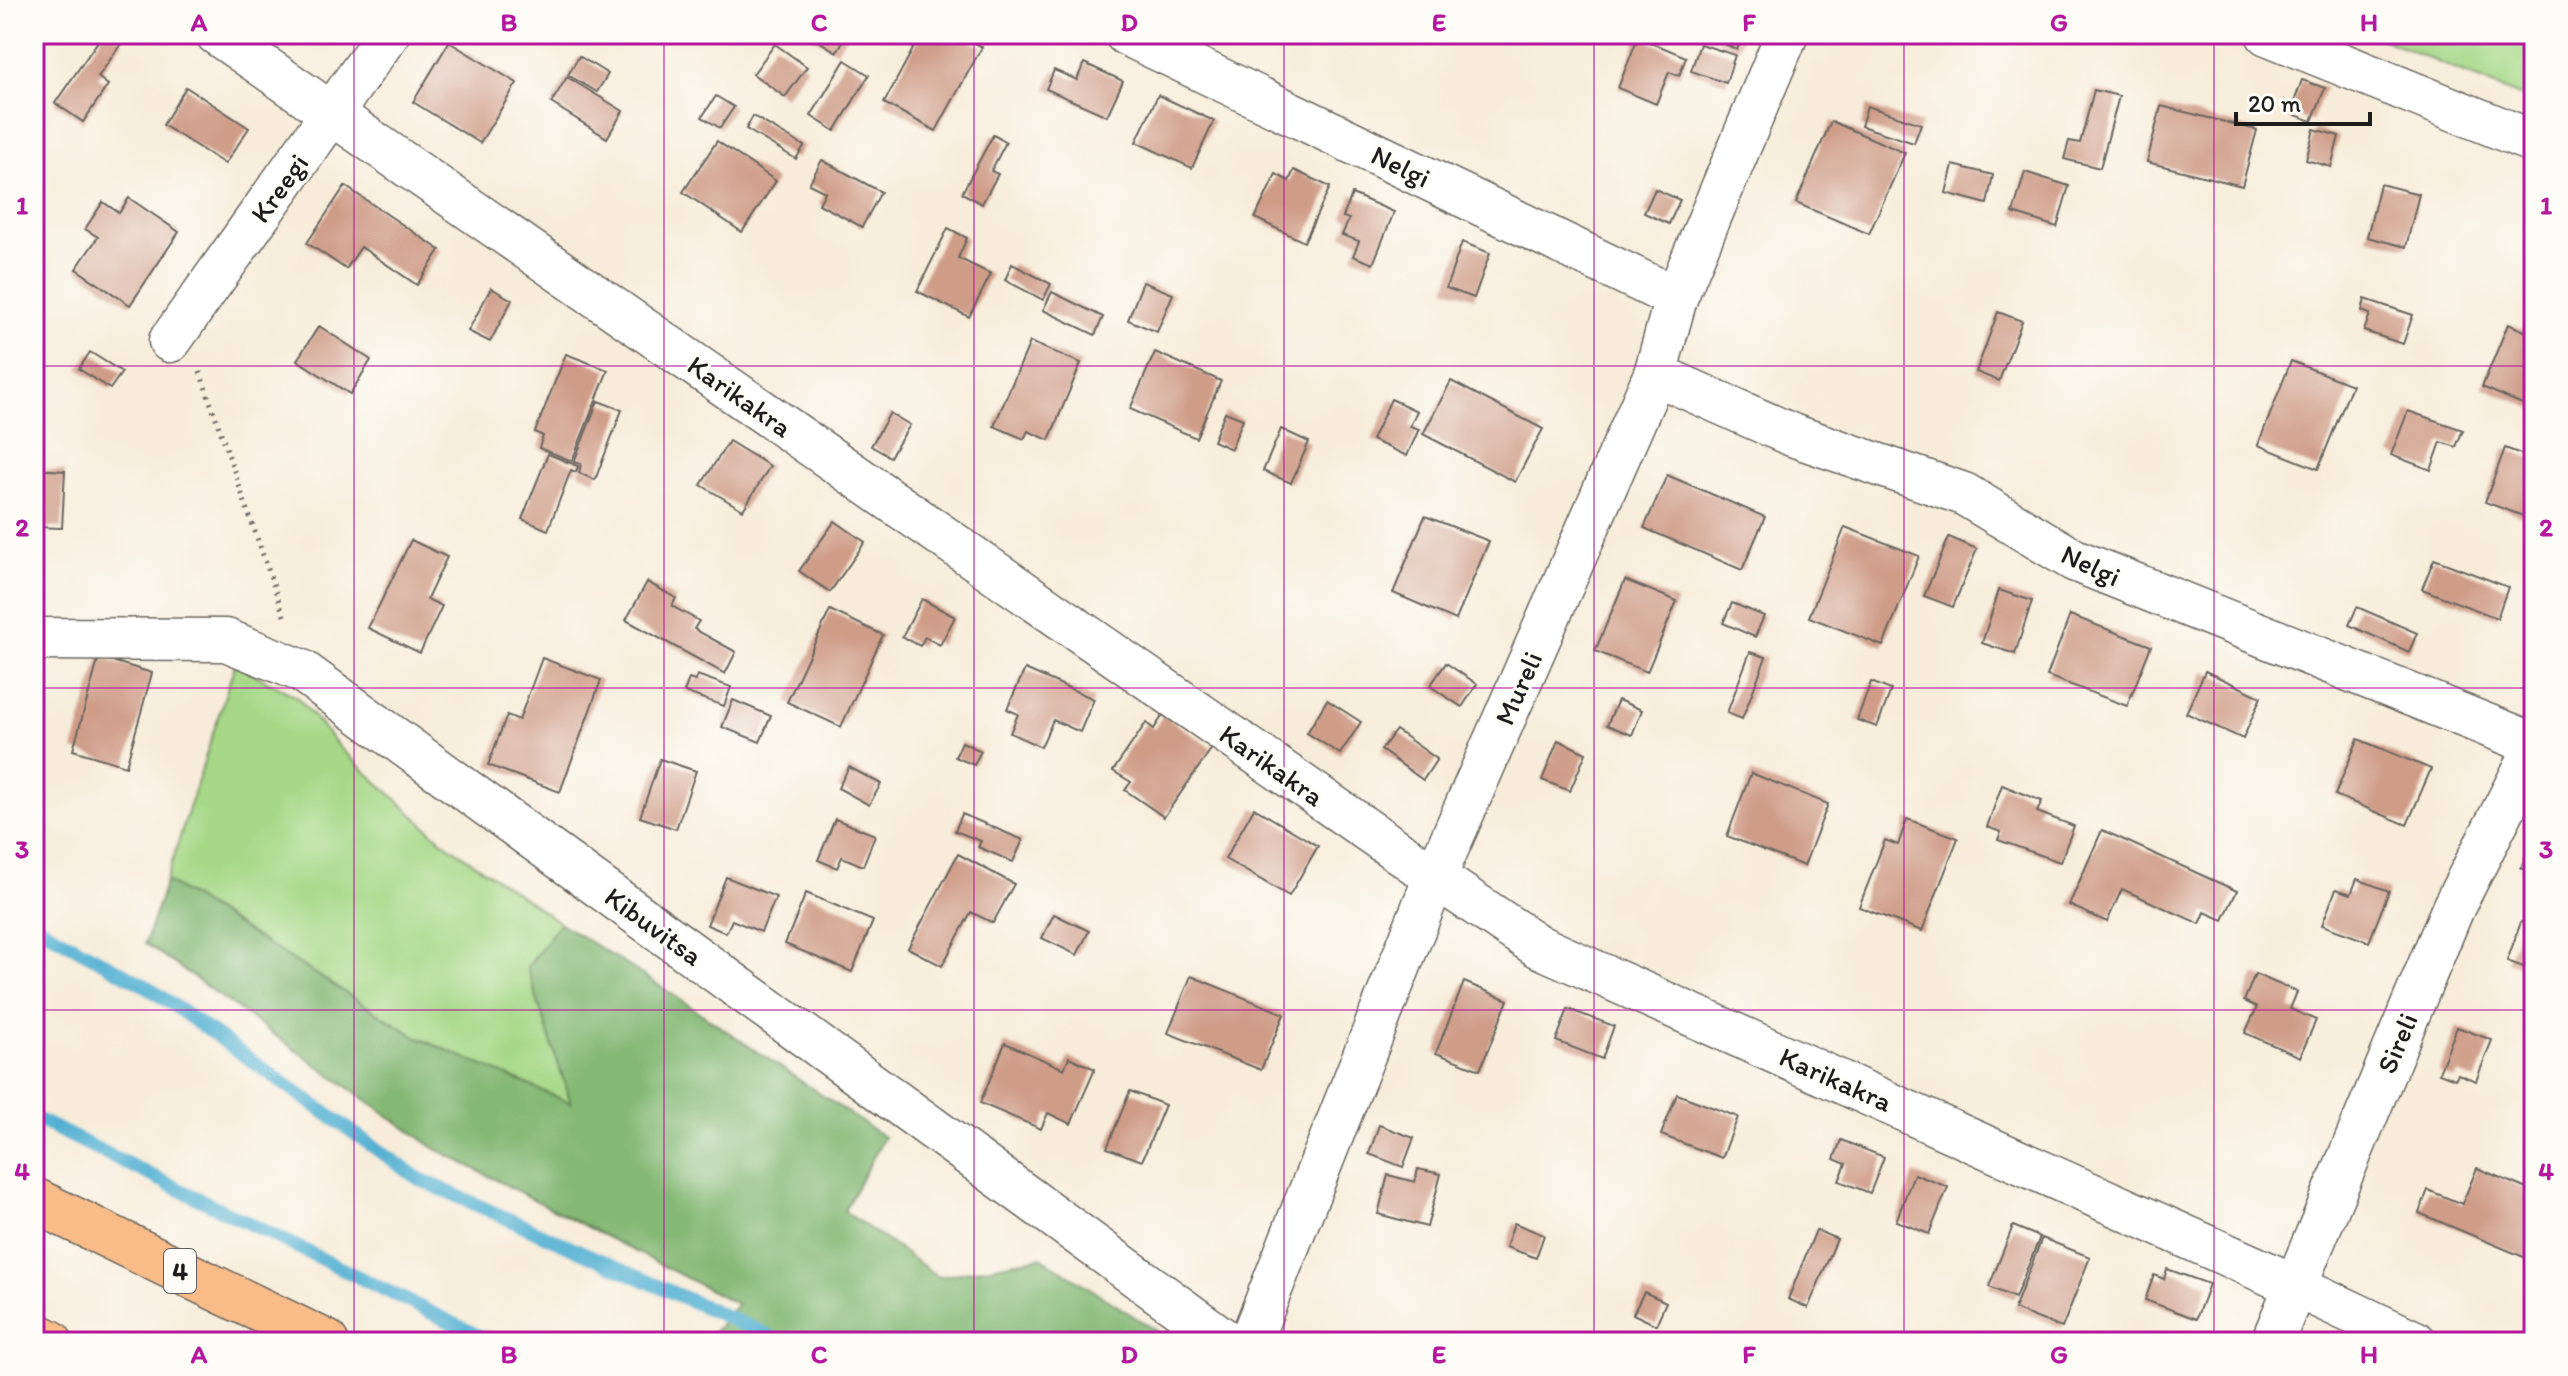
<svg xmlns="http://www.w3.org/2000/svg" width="2568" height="1376" font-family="Itim,sans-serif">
	<rect width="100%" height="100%" fill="#fdfcf7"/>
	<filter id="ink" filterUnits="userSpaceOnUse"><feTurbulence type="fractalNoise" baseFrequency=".0125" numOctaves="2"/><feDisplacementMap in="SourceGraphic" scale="16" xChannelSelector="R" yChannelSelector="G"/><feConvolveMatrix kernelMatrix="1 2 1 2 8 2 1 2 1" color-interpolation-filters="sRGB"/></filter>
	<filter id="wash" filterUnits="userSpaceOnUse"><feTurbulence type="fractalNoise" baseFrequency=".006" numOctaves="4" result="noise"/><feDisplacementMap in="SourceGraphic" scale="32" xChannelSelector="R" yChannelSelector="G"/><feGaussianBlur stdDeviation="1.8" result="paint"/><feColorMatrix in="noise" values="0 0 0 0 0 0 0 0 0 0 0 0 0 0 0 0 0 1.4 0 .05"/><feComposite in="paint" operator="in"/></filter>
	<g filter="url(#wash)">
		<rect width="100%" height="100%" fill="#f7ecd9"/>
		<g fill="#a6d887" stroke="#617a52" stroke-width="2">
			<path d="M2370,34H2534V102Z"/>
			<path d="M235,664L297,697L341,749L442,841L560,923L527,968L572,1104L418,1038L166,881Z"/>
		</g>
		<path fill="#84b874" stroke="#506a48" stroke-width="2" d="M166,881L418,1038L571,1103L527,968L560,923L657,984L884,1137L844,1211L939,1277L1041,1257L1174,1342H706L737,1304L434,1148L145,943Z"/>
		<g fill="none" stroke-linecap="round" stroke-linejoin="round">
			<g stroke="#53b0d2" stroke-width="14">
				<path d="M34,922L46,931L146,986L419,1179L767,1335L779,1342"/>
				<path d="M34,1118L491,1342"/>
			</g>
		</g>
		<g id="blocks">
			<g fill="#cf9c88">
				<path d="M103,34H113L123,41L98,77L108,85L83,122L55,103Z"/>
				<path d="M807,34H847L837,52Z"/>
				<path d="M921,34H959L982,47L936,131L884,103Z"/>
				<path d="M1704,34H1744L1737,50Z"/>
				<path d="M1638,37L1686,57L1679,76L1669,72L1656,104L1618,88Z"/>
				<path d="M449,42L517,83L480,143L413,102Z"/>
				<path d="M775,44L807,67L785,97L753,74Z"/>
				<path d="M1700,44L1735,55L1726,83L1691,71Z"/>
				<path d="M579,56L608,74L597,92L568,75Z"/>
				<path d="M845,60L869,75L835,131L811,116Z"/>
				<path d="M1084,63L1123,81L1107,116L1046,89L1054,70L1077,80Z"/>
				<path d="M567,77L623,111L607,138L551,103Z"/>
				<path d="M2302,80L2325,88L2312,121L2290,113Z"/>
				<path d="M186,87L249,128L225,164L163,125Z"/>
				<path d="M2094,90L2119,96L2100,168L2064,159L2069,141L2080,143Z"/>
				<path d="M1158,95L1214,121L1192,168L1136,142Z"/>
				<path d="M716,96L734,107L720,128L702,117Z"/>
				<path d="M1867,106L1921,124L1914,143L1861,126Z"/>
				<path d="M2161,106L2257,130L2242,186L2147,162Z"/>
				<path d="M753,116L804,146L796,159L746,129Z"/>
				<path d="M1831,121L1905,153L1869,234L1796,203Z"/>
				<path d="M2314,129L2339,136L2331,167L2306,160Z"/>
				<path d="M993,135L1006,142L991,171L998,174L982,204L962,193Z"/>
				<path d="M717,141L776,181L742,232L683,192Z"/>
				<path d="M822,160L881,192L862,227L819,204L825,192L809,184Z"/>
				<path d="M1953,165L1993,175L1987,204L1946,193Z"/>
				<path d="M1294,170L1330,187L1304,242L1255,218L1276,174L1289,181Z"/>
				<path d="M2025,172L2069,186L2057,227L2013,213Z"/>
				<path d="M2380,184L2419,194L2406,247L2367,237Z"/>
				<path d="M345,186L440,250L417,285L361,247L346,269L307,243Z"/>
				<path d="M1655,189L1680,200L1669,224L1644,213Z"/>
				<path d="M1352,194L1394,212L1373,264L1353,256L1359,241L1342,235L1349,219L1343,217Z"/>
				<path d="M129,198L179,232L130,305L76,269L98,237L85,229L103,202L119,213Z"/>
				<path d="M948,228L967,238L958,258L991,274L969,317L917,291Z"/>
				<path d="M1462,242L1490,253L1474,298L1446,288Z"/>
				<path d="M1012,264L1051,284L1043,300L1005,280Z"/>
				<path d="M1143,282L1173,294L1157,332L1128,320Z"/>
				<path d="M491,288L512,300L490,342L468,331Z"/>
				<path d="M1052,292L1103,317L1095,335L1043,310Z"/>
				<path d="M2365,299L2413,315L2403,344L2364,331L2370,314L2362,311Z"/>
				<path d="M1998,312L2022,321L1999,381L1976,372Z"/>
				<path d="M2508,324L2534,335V409L2482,387Z"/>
				<path d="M319,326L371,360L350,394L297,360Z"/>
				<path d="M1030,342L1081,363L1049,440L1028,431L1024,439L994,426Z"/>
				<path d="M90,352L122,372L110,389L79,369Z"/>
				<path d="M1155,352L1221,381L1196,438L1130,409Z"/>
				<path d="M566,354L608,370L572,461L539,448L543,436L535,432Z"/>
				<path d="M2291,361L2352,385L2318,469L2258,445Z"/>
				<path d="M1451,381L1543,429L1515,482L1423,434Z"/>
				<path d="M1391,399L1417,411L1410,426L1419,429L1407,456L1372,440Z"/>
				<path d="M598,401L622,410L595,480L579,473L581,464L574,462Z"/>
				<path d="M2408,411L2463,430L2456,447L2441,442L2431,470L2391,455Z"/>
				<path d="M1225,412L1243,419L1231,449L1213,441Z"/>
				<path d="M890,413L910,425L890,457L871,446Z"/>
				<path d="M1281,429L1309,442L1291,483L1263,471Z"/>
				<path d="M729,441L770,466L743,510L701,485Z"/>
				<path d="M2505,448L2534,459V520L2485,502Z"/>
				<path d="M548,454L578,466L576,472L571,470L548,530L522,519Z"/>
				<path d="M34,469L65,471L62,528L34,527Z"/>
				<path d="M1667,475L1765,517L1742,570L1644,528Z"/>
				<path d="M1425,516L1489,541L1456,620L1393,593Z"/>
				<path d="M835,521L865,542L830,592L799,571Z"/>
				<path d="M1845,527L1919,556L1883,646L1809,617Z"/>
				<path d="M1949,537L1977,549L1953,607L1924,596Z"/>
				<path d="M411,540L447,557L427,599L442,606L420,653L368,628Z"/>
				<path d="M2434,559L2508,587L2497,618L2422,589Z"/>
				<path d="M1625,580L1677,601L1647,672L1595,651Z"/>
				<path d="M647,582L676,598L672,606L699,621L694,629L736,652L725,674L626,620Z"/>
				<path d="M1999,590L2032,601L2015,654L1982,643Z"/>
				<path d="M922,599L955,617L940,645L925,637L920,646L902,637Z"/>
				<path d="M1732,603L1764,616L1755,637L1723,623Z"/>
				<path d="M2357,607L2417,633L2409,652L2349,625Z"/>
				<path d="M830,610L883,635L841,727L787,702Z"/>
				<path d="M2070,615L2151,646L2127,706L2047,676Z"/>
				<path d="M1750,652L1766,657L1742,719L1727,713Z"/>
				<path d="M99,657L152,673L126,766L73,750Z"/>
				<path d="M542,658L601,680L560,792L488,765L507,715L519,720Z"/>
				<path d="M1446,663L1477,684L1462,707L1430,686Z"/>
				<path d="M1025,669L1094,699L1080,732L1053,720L1041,747L1010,733L1018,714L1007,709Z"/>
				<path d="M2205,671L2261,697L2243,739L2186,713Z"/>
				<path d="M697,675L731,687L724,706L684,692L689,679L695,681Z"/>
				<path d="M1871,682L1891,690L1877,727L1857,720Z"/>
				<path d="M733,700L771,716L760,742L722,727Z"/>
				<path d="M1327,700L1361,722L1340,754L1307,733Z"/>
				<path d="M1618,700L1642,710L1632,735L1607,725Z"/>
				<path d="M1163,715L1212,748L1164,817L1125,790L1131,782L1113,771L1146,723L1154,729Z"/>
				<path d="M1396,730L1437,759L1423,780L1381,750Z"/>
				<path d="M2358,739L2431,769L2407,825L2335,795Z"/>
				<path d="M1558,740L1586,753L1570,791L1542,780Z"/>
				<path d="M962,742L981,751L974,765L955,757Z"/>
				<path d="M660,759L696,771L676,829L640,817Z"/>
				<path d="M849,767L881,784L869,805L838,788Z"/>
				<path d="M1751,773L1828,804L1804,866L1727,836Z"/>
				<path d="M2002,785L2042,801L2037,812L2074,826L2060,862L1998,840L2001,832L1987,827Z"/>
				<path d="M1254,808L1318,846L1289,896L1225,859Z"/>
				<path d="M962,814L1023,840L1013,862L978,847L981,841L955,831Z"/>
				<path d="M835,819L875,835L863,866L842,857L837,868L818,860Z"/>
				<path d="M1907,819L1958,838L1922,931L1859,907L1885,840L1898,845Z"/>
				<path d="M2102,830L2237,891L2223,920L2205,912L2200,924L2122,889L2107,922L2069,905Z"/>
				<path d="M2534,833V873L2521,868Z"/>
				<path d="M958,854L1014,884L993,923L971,912L942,966L908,948Z"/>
				<path d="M726,877L776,897L761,932L732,920L726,933L707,925Z"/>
				<path d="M2357,879L2389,891L2369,942L2322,925L2336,889L2351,894Z"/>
				<path d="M806,893L873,921L852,972L785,944Z"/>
				<path d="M1054,914L1089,931L1077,955L1042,938Z"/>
				<path d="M2521,922L2534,926V971L2507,961Z"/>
				<path d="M2255,974L2297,992L2290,1009L2316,1020L2300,1057L2245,1033L2257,1007L2244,1001Z"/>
				<path d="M1191,976L1284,1014L1261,1070L1168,1033Z"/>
				<path d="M1464,982L1508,1000L1480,1070L1436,1053Z"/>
				<path d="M1568,1009L1614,1026L1602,1059L1556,1041Z"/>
				<path d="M2457,1027L2492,1040L2476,1081L2458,1074L2455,1079L2439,1073Z"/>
				<path d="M1005,1043L1064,1069L1069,1057L1095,1069L1071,1124L1048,1113L1041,1129L980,1103Z"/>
				<path d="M1130,1091L1165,1105L1142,1161L1107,1148Z"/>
				<path d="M1677,1094L1738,1117L1722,1158L1661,1135Z"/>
				<path d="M1379,1125L1414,1138L1403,1167L1369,1154Z"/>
				<path d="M1841,1140L1884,1157L1870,1193L1839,1181L1846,1164L1834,1159Z"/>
				<path d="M2477,1168L2534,1192V1239L2526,1258L2419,1213L2428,1190L2462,1204Z"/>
				<path d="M1418,1169L1441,1174L1427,1227L1378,1214L1388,1175L1415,1182Z"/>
				<path d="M1914,1174L1948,1187L1929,1234L1896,1221Z"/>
				<path d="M1514,1223L1544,1235L1536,1258L1506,1247Z"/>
				<path d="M2013,1226L2040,1237L2015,1298L1989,1287Z"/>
				<path d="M1816,1230L1837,1239L1808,1308L1788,1299Z"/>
				<path d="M2042,1238L2090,1257L2062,1328L2014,1309Z"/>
				<path d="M2167,1269L2209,1284L2196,1319L2145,1300L2154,1275L2164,1279Z"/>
				<path d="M1644,1292L1666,1302L1656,1325L1633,1314Z"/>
			</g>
		</g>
	</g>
	<g filter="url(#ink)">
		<use href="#blocks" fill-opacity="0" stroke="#69655e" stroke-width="2"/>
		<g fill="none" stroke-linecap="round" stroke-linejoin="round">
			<g stroke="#69655e" stroke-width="45">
				<g id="street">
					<path d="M217,34L1435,877L1538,946L2296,1286L2415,1342"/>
					<path d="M1126,34L1676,298"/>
					<path d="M2267,34L2534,142"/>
					<path d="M170,341L388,34"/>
					<path d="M1655,374L1792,435L1964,494L2074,560L2534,744"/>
					<path d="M34,639L226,640L302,671L1227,1342"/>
					<path d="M1250,1342L1435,877L1655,374L1676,298L1787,34"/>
					<path d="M2272,1342L2453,908L2534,750"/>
				</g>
			</g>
			<g stroke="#69655e" stroke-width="47">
				<g id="highway">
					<path d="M34,1200L326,1342"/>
					<path d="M34,1334L50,1342"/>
				</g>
			</g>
			<path stroke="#69655e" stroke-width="5" stroke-dasharray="2 6" stroke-linecap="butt" d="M200,372L284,616"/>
			<use href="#street" stroke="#fff" stroke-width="42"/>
			<use href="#highway" stroke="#f9bc89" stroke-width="44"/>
		</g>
	</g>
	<path fill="none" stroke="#b5179e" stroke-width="2" stroke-opacity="0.55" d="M354,34V1342M664,34V1342M974,34V1342M1284,34V1342M1594,34V1342M1904,34V1342M2214,34V1342M34,366H2534M34,688H2534M34,1010H2534"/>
	<g text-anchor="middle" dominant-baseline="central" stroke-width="6" stroke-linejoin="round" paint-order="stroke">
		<rect fill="#fdfcf7" stroke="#605f5e" stroke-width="2" x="164" y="1249" width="32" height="44" rx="6"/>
		<g font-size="26" font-weight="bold" fill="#1c1c1c">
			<text x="180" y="1271">4</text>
		</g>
		<g font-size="28" fill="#1c1c1c" stroke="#fdfcf7">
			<text transform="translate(1401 166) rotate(26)">Nelgi</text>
			<text transform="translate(279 188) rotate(-54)">Kreegi</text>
			<text transform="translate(740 396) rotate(35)">Karikakra</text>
			<text transform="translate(2091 565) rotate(25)">Nelgi</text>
			<text transform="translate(1518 688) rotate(-66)">Mureli</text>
			<text transform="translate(1272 765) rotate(35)">Karikakra</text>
			<text transform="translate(654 926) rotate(36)">Kibuvitsa</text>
			<text transform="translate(2397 1043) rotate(-67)">Sireli</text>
			<text transform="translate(1836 1079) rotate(24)">Karikakra</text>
		</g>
	</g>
	<rect width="2568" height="1376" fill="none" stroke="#fdfcf7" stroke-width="88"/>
	<path d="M2236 112v12h134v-12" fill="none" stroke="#1c1c1c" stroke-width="4"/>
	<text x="2248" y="112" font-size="24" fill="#1c1c1c" stroke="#fdfcf7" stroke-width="6" paint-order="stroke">20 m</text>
	<rect x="44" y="44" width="2480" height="1288" fill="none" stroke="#b5179e" stroke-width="3"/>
	<g font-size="26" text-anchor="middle" font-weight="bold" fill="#b5179e">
		<text x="199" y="31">A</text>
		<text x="509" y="31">B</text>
		<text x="819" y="31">C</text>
		<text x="1129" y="31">D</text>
		<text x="1439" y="31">E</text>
		<text x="1749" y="31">F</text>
		<text x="2059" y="31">G</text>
		<text x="2369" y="31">H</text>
		<text x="22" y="214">1</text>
		<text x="2546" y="214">1</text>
		<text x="22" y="536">2</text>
		<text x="2546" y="536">2</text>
		<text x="22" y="858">3</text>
		<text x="2546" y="858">3</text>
		<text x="22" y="1180">4</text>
		<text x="2546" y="1180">4</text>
		<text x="199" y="1363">A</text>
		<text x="509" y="1363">B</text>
		<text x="819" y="1363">C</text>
		<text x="1129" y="1363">D</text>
		<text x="1439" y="1363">E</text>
		<text x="1749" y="1363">F</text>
		<text x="2059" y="1363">G</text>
		<text x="2369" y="1363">H</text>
	</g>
</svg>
